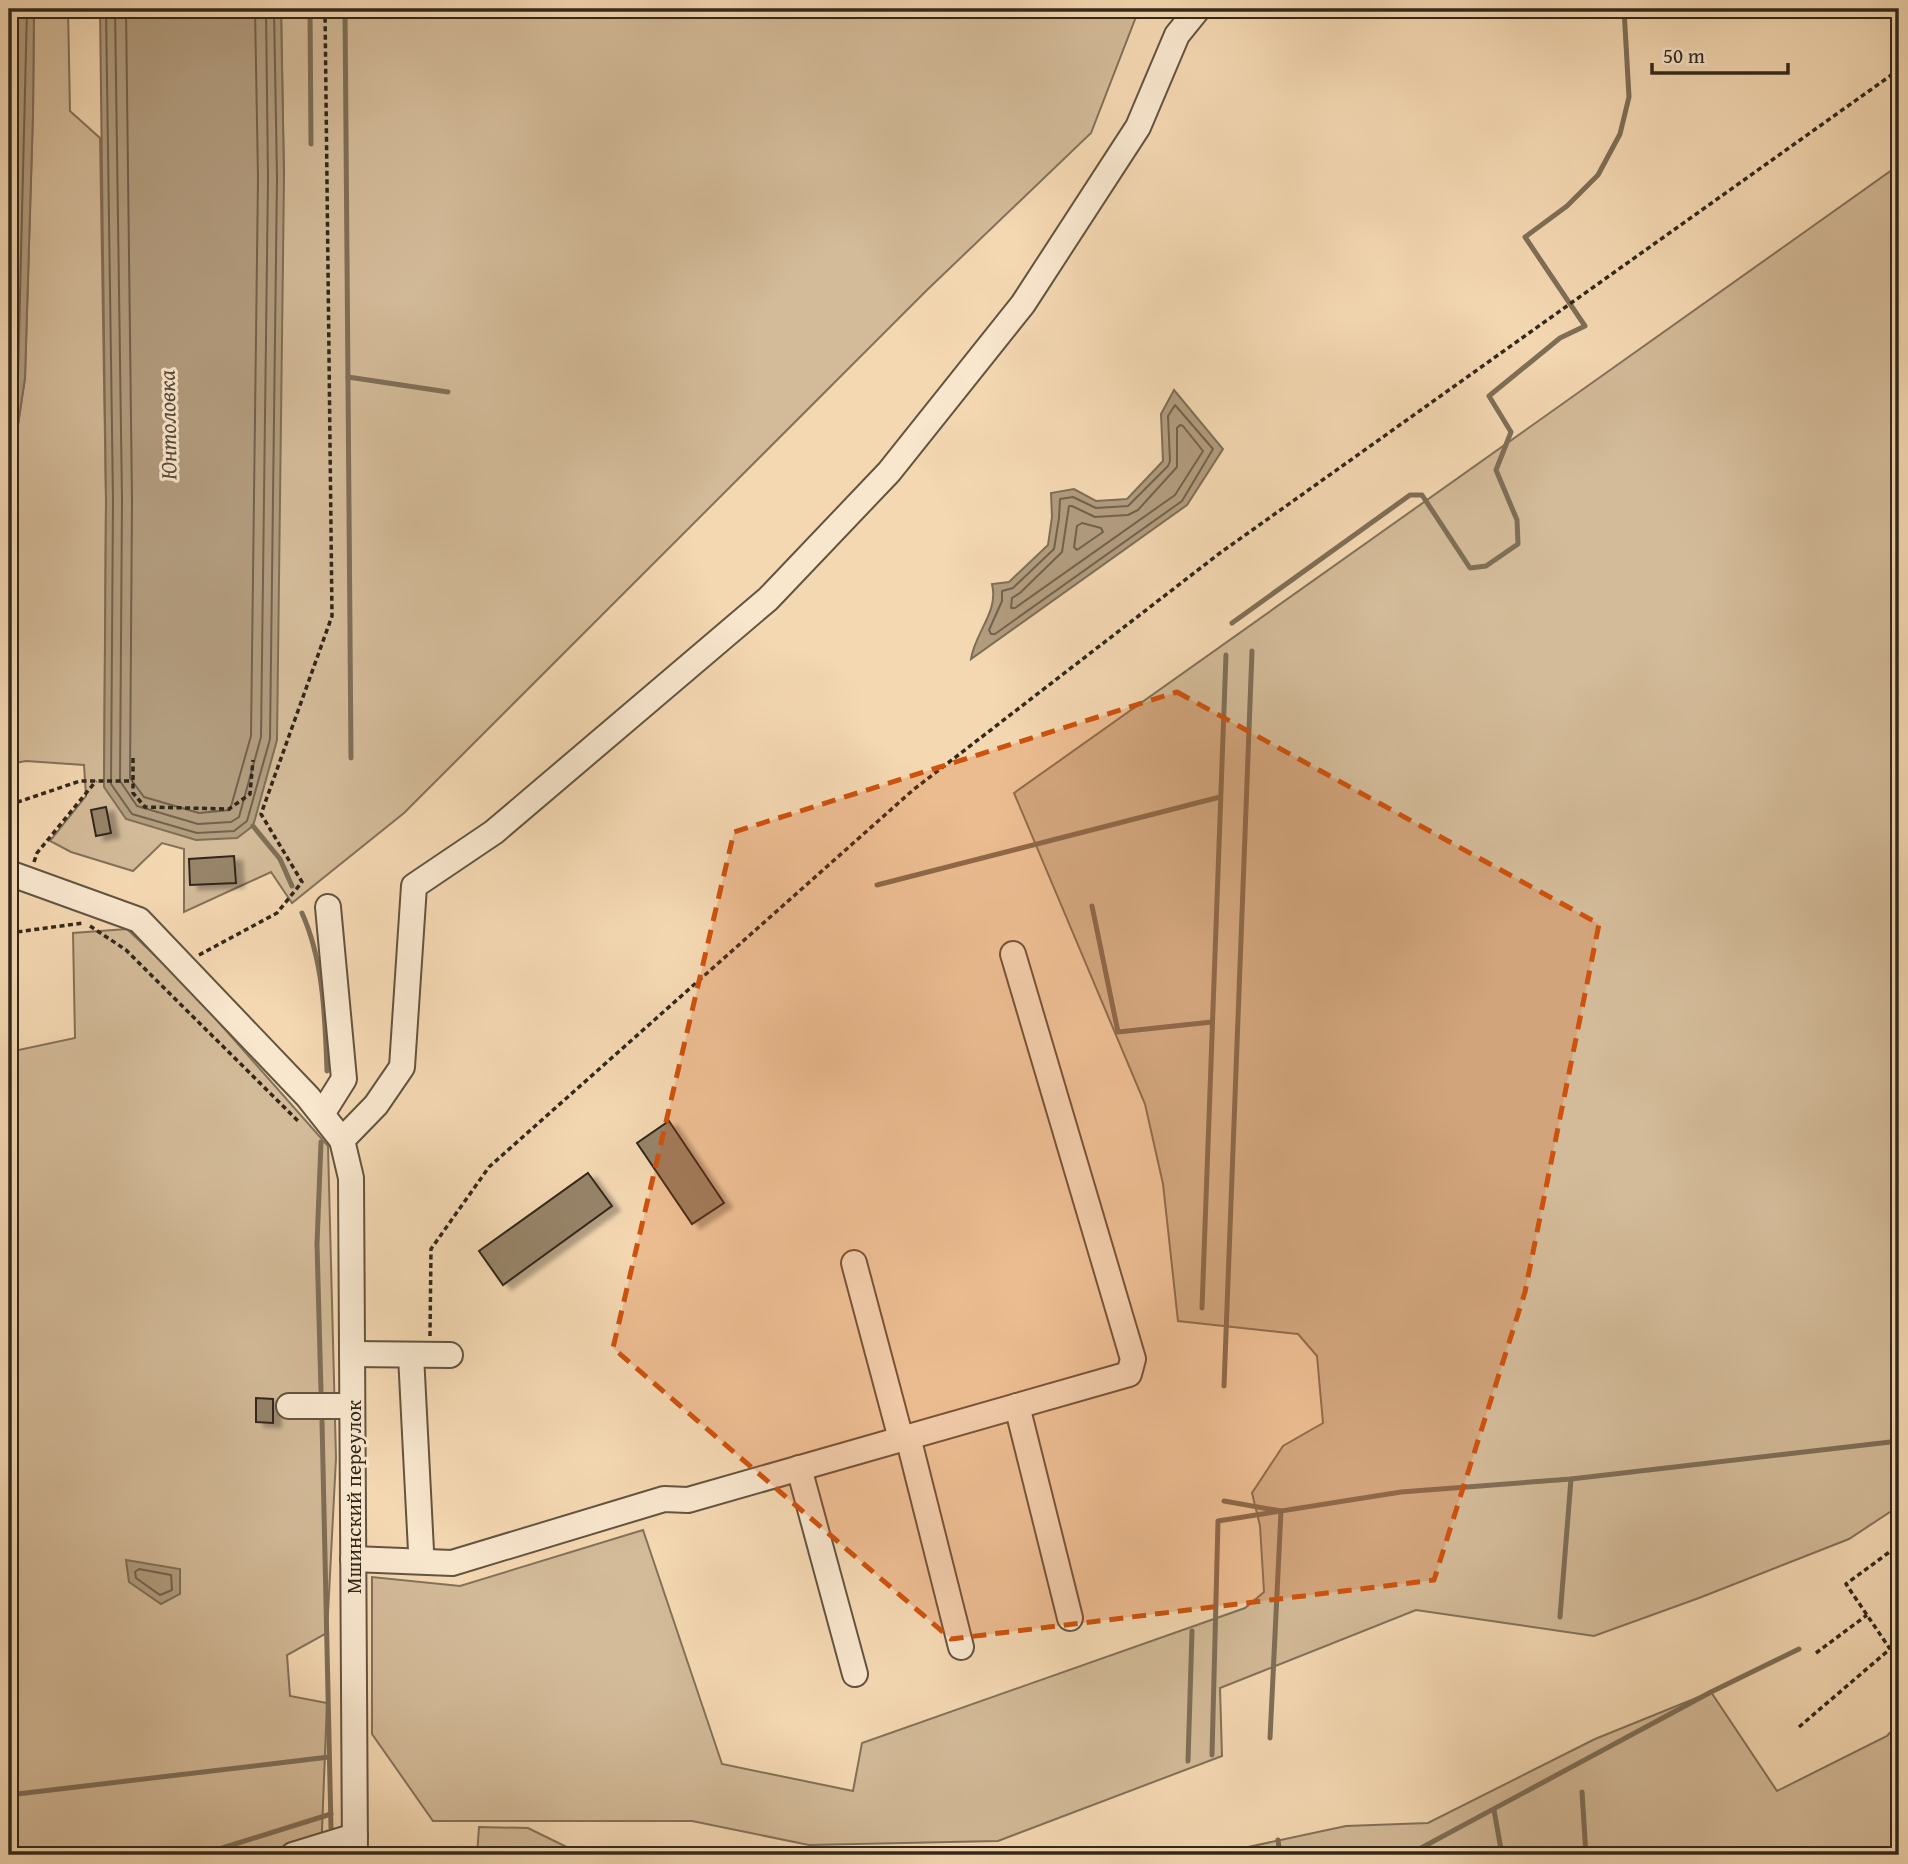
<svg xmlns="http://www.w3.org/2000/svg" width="1908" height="1864" font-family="'Gentium Book Plus',serif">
	<defs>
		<filter id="shadow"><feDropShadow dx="8" dy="4.5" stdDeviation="2" flood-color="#0004"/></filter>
	</defs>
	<rect width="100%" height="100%" fill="#f4d8b2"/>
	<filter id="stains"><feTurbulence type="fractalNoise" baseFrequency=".00286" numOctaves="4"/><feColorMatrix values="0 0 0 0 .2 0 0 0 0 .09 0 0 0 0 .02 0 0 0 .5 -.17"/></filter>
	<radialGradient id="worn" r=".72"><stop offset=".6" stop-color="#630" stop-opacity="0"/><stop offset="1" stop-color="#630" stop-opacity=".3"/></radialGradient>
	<g fill="#d3ba98" stroke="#837159" stroke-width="2">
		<path d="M34,9H68L70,111L100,138L106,500L104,786L284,178L281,9H1139L1091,133L927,290L404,813L292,903L271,872L184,912V849L162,843L133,871L71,852L50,841L86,796L84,765L26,761L9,764V458H13L25,378L33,113Z"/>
		<path d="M1899,165V1506L1849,1539L1699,1598L1594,1636L1416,1610L1220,1688L1222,1756L998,1841L809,1845L692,1821H433L372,1734V1577L460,1586L643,1530L722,1764L853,1791L862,1743L1245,1608L1264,1592L1260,1526L1252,1493L1283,1446L1323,1423L1317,1356L1298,1334L1178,1321L1163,1184L1145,1104L1014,793Z"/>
		<path d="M127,929L184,983L328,1146L336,1458L327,1633L287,1655L290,1696L327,1703L321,1855H9V1052L75,1038L73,933Z"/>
		<path d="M1711,1692L1777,1791L1887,1736L1899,1723V1855H1211L1346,1826L1428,1823L1595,1739Z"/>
		<path d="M479,1827L528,1828L583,1855H477Z"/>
	</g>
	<g fill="#b29c7e" stroke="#7f6e56" stroke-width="2">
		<path d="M11,9H34L33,113L25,378L13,458H9V104Z"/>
		<path d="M100,9H281L284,178L277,740L253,826L237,838L196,840L126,819L104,787L106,500Z"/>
		<path d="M1174,390L1223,449L1187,505L971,659C975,632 999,612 992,584L1009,582L1048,545L1052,517L1051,493L1074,489L1096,501L1127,499L1163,461L1161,414Z"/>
		<path d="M126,1560L180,1569V1594L161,1604L129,1582Z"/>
	</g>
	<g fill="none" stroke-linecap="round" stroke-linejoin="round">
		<g stroke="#72624c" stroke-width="2">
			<path d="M106,9L113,500L111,784L132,814L197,833L234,831L247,821L270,739L277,178L274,9"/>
			<path d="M115,9L122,500L120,781L137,806L198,824L231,822L239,817L261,737L268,178L266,9"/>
			<path d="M126,9L132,500L130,778L144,797L199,813L230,810L251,736L258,178L255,9"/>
			<path d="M9,381L17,113L18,9"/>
			<path d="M1175,405L1213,449L1182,501L995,634H991L989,630L1002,601V591L1013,588L1054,549L1059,518L1060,499L1073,497L1096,508L1128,506L1168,466L1170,461L1168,416Z"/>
			<path d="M1180,425L1183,426L1203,451L1175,495L1015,608H1011L1012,598L1020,593L1062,552L1069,506H1072L1095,517L1128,515L1138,510L1177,467V428Z"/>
			<path d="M9,441L18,377L27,9"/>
			<path d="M1082,523L1101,528L1103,532L1077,550L1074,547L1077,526Z"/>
			<path d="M139,1569L171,1575L172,1590L160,1595L136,1578L135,1572Z"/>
		</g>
		<g stroke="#7f6e56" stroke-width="5">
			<path d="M310,9L311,144"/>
			<path d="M345,9L351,758"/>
			<path d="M1893,154L1899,181"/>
			<path d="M348,377L448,392"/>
			<path d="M1232,623L1410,495H1422L1470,568L1486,566L1518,544L1517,520L1496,470L1511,432L1489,396L1560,338L1585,326L1525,237L1567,206L1598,175L1620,134L1629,97L1624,9"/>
			<path d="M253,826L280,859L292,886"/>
			<path d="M877,885L1220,797"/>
			<path d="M1092,906L1118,1032L1212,1022"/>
			<path d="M302,913C324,962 325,1019 327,1071"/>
			<path d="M321,1142L317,1244L321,1391"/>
			<path d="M1202,1308L1226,655"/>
			<path d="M1224,1386L1252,651"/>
			<path d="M322,1421L331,1828"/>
			<path d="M1224,1501L1281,1511L1270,1738"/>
			<path d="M1560,1617L1571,1479"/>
			<path d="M1212,1755L1218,1521L1401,1492L1571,1479L1899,1441"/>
			<path d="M1188,1761L1192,1631"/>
			<path d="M1582,1792L1586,1855"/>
			<path d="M9,1795L329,1757"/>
			<path d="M1494,1810L1502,1855"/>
			<path d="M1278,1840L1280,1855"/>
			<path d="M200,1855L331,1814"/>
			<path d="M1408,1855L1711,1692L1799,1649"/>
		</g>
	</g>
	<g fill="#978469" stroke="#33281a" stroke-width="2" filter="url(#shadow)">
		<path d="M106,807L111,833L96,836L91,810Z"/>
		<path d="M234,856L236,883L190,885L189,859Z"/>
		<path d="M669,1121L724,1203L692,1224L637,1143Z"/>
		<path d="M588,1173L612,1206L503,1285L479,1251Z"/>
		<path d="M256,1398L273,1399V1423L256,1422Z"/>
	</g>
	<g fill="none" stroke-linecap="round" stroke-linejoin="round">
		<g stroke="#635440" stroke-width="28">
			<g id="minor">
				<path d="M9,873L139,920L308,1097L342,1140L351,1178L355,1855"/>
				<path d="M322,1114L344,1079L328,907"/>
				<path d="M342,1140L376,1105L402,1067L414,886L494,832L768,599L889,472L1023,304L1138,127L1177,35L1198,9"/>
				<path d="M854,1263L901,1439"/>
				<path d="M352,1354L450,1355"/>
				<path d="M411,1355L421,1551"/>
				<path d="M289,1406H352"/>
				<path d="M1017,1406L1070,1618"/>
				<path d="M908,1437L961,1647"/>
				<path d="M799,1468L855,1674"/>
				<path d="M353,1559L452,1563L664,1499L688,1500L1129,1374L1133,1359L1013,954"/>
				<path d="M293,1855L355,1836"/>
			</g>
		</g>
		<g stroke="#33281a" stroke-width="3.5" stroke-dasharray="5 3.5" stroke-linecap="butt">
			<path d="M133,758V793L145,807L229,809L250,794L253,760"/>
			<path d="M9,805L80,781H133"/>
			<path d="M34,862L37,853L96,781"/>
			<path d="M90,926L126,950L298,1121"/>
			<path d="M9,933L83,923"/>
			<path d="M199,955L277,913L302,882L261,814L332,616L325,9"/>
			<path d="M430,1336L431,1249L489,1167L913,790L1220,553L1890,76L1899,66"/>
			<path d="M1816,1653L1867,1615"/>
			<path d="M1799,1727L1890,1649L1846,1584L1899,1545"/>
		</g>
		<use href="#minor" stroke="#f8e6cd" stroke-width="24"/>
	</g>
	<path fill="#cd520e" fill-opacity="0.2" stroke="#cd520e" stroke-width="5" stroke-dasharray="14 9" stroke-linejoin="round" d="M1177,692L1599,924L1525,1292L1434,1580L951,1639L613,1348L734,832Z"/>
	<g text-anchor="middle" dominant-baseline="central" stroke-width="6" stroke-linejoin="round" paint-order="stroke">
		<g font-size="21" fill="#33281a" stroke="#f8e6cd">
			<text transform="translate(353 1497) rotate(-90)">Мшинский переулок</text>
		</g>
		<g font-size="23" font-style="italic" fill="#594b38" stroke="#f8e6cd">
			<text transform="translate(167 425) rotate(-91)">Юнтоловка</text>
		</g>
	</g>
	<rect width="1908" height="1864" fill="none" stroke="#f4d8b2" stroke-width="35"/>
	<rect x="10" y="10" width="1887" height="1843" fill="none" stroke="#33281a" stroke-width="3.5"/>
	<rect x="18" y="18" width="1873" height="1829" fill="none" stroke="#33281a" stroke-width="2"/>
	<path d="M1652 63v10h136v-10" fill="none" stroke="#33281a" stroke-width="3.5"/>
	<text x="1663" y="63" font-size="21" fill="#33281a" stroke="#f8e6cd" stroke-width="5" paint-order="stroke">50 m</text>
	<rect width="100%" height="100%" filter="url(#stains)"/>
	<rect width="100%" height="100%" fill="url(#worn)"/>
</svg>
